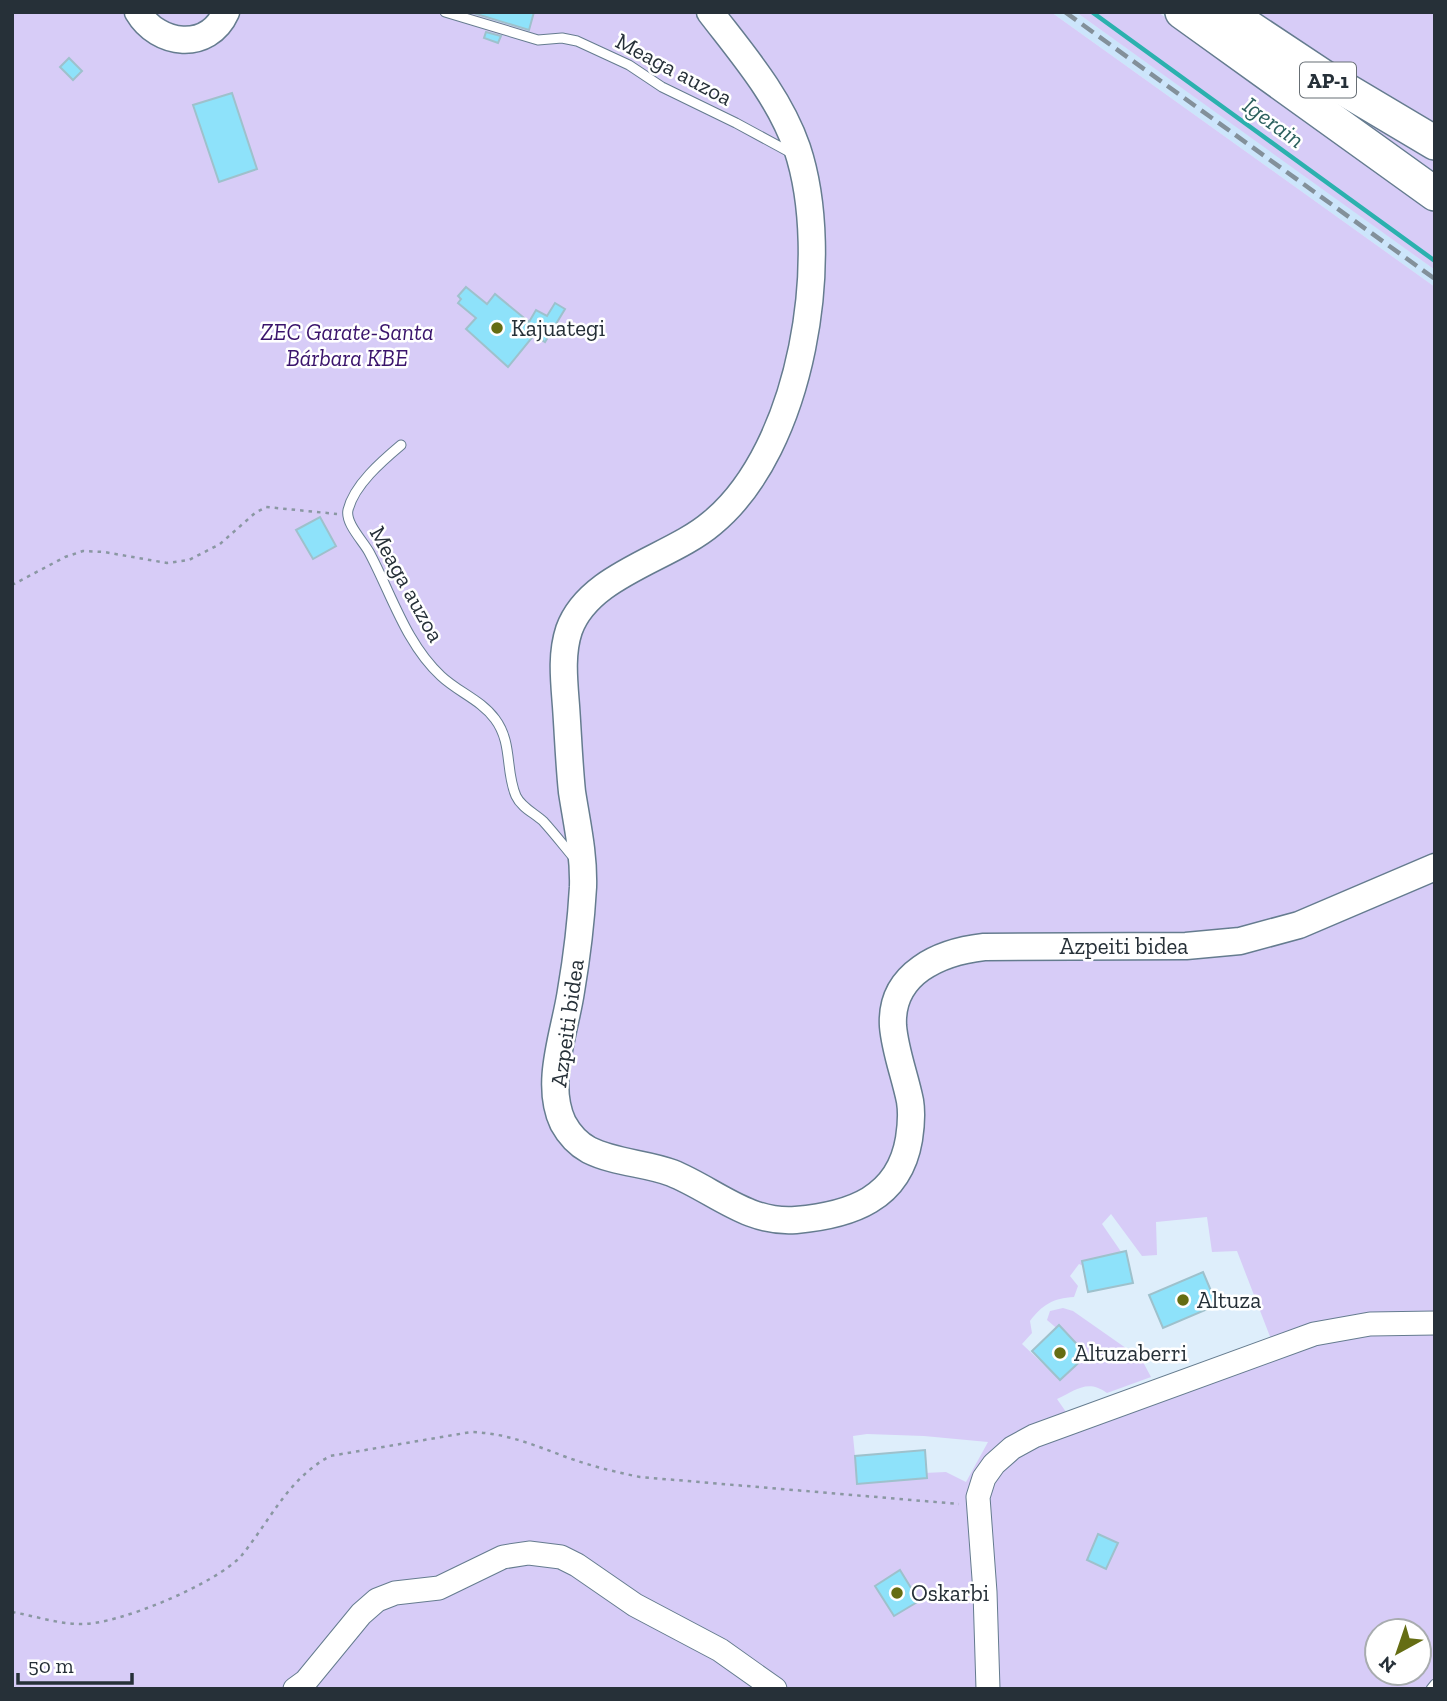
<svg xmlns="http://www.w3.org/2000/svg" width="1447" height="1701" font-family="'Zilla Slab',serif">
	<rect width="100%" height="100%" fill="#deeefb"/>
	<path fill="#cce5fb" d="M1051,12H1076L1264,146L1435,270V287Z"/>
	<g fill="#d7ccf7" fill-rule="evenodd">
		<path d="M12,12H1051L1435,287V1689H12ZM1111,1214L1142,1256L1157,1255L1156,1222L1207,1217L1212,1252L1237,1251L1274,1347L1073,1422L1057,1399C1077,1390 1087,1379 1107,1393L1151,1377L1143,1362L1133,1353L1073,1311L1063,1308L1050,1311L1047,1320L1081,1349L1056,1376L1022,1344L1032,1333L1030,1321C1042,1305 1053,1298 1074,1297L1078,1286L1070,1276L1079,1264L1088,1268L1124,1256L1102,1224ZM867,1434L924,1436L988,1442L966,1482L946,1472L857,1476L853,1436ZM1377,1631H1419V1673H1377Z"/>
		<path d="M1076,12H1158L1257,86L1435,212V270Z"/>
		<path d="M1253,12H1435V125L1372,89Z"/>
		<path d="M1253,45L1435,156V180Z"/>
	</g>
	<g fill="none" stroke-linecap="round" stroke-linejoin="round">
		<path stroke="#2bb1ae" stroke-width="4.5" d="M1092,12L1435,261"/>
	</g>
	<g fill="#8ee2fa" stroke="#9ec1cc" stroke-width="2">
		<path d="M470,12H534L529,30Z"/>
		<path d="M486,32L501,36L498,43L484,38Z"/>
		<path d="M69,58L82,71L73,80L60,67Z"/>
		<path d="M232,93L257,169L219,182L193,105Z"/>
		<path d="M466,287L487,304L495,294L529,322L536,310L547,316L555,303L565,309L545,342L534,335L508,367L466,329L476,318L458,303L461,299L458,296Z"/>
		<path d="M320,517L336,546L313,559L296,530Z"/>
		<path d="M1126,1251L1133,1283L1088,1292L1082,1261Z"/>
		<path d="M1203,1272L1217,1305L1163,1328L1149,1295Z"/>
		<path d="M1059,1325L1087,1355L1060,1380L1032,1351Z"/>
		<path d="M925,1450L927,1478L857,1484L855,1456Z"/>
		<path d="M1098,1534L1118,1543L1106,1569L1087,1560Z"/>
		<path d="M900,1570L919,1601L894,1616L875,1586Z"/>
	</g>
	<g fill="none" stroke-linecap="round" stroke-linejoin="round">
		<g stroke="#657c8f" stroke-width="11">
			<g id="service">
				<path d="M445,12L538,40L562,38L577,41L629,65L662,87L736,123L795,155"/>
				<path d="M401,445C382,461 354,485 348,510C345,523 363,541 369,552C391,593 406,644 441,676C458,692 481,700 495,719C513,743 505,771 516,796C521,807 534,813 543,821C554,833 564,846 574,858"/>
				<path d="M1431,1689L1435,1684"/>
			</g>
		</g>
		<g stroke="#657c8f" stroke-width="25">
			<g id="tertiary">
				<path d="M295,1689L306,1681L361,1614L377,1600L395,1593L439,1588L503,1557L529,1553L561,1557L577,1565L635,1605L720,1650L775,1689"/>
				<path d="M988,1689L985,1592L978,1497L984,1478L994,1464L1012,1448L1034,1436L1314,1334L1370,1324L1435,1323"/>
			</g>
		</g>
		<g stroke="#657c8f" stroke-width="29">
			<g id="secondary">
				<path d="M138,12C158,46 208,52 226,12"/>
				<path d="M710,12C743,55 779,96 797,148C833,256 803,448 712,523C670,559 589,574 569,630C561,654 564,680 566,706C568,734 569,763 572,792C577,824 584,854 583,887C581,922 577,956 571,991C565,1032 544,1083 563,1123C569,1134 578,1144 589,1150C615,1163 646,1163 672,1173C714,1190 748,1224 796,1220C851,1215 899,1199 909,1139C911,1126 912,1113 910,1101C905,1076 895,1051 893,1026C890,973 940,952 984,947L1186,946L1240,941L1299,925L1435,867"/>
			</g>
		</g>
		<g stroke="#657c8f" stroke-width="36">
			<g id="motorway">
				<path d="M1182,12L1435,194"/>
				<path d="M1226,12L1324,77L1435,143"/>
			</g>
		</g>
		<g stroke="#8a97a2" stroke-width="2.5" stroke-dasharray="3.5 5" stroke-linecap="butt">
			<path d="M12,585L65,557L83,551L104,552L167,563L189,560L220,544L255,513L266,507L337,514"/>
			<path d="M12,1612C35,1616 58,1624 81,1624C118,1625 218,1583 242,1555C271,1519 288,1479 330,1456L471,1432C506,1433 534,1445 566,1457C591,1466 615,1472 640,1477L959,1504"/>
		</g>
		<use href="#service" stroke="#fff" stroke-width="9"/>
		<use href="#tertiary" stroke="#fff" stroke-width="23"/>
		<use href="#secondary" stroke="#fff" stroke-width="26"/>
		<use href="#motorway" stroke="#fff" stroke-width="33"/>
		<path stroke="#83909a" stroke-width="4.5" stroke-dasharray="14 7" stroke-linecap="butt" d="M1065,12L1435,279"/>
	</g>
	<g fill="#656d13" stroke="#fff" stroke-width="2.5">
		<circle cx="497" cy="328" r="7"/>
		<circle cx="1183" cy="1300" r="7"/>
		<circle cx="1060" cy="1353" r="7"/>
		<circle cx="897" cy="1593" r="7"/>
	</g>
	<g text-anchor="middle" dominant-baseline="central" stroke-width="5" stroke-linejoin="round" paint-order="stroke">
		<rect fill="#fff" stroke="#676e74" stroke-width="2" x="1300" y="62.5" width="56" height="35" rx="5"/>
		<g font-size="21" font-weight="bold" fill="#263038">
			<text x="1328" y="80">AP-1</text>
		</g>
		<g font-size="23" fill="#263038" stroke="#fff">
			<text transform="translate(674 69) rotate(28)">Meaga auzoa</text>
			<text transform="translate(407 584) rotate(61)">Meaga auzoa</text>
			<text x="1124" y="946">Azpeiti bidea</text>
			<text transform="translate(567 1023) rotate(-82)">Azpeiti bidea</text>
		</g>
		<g font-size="23" fill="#263038" stroke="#fff" text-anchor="start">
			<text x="511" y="328">Kajuategi</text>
			<text x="1197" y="1300">Altuza</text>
			<text x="1074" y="1353">Altuzaberri</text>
			<text x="911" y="1593">Oskarbi</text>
		</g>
		<g font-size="23" font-style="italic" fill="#3a146c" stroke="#fff">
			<text x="347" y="332">ZEC Garate-Santa<tspan x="347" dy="26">Bárbara KBE</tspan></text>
		</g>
		<g font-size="24" font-style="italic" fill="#2d615f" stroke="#fff">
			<text transform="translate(1274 122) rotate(36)">Igerain</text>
		</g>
	</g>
	<rect width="1447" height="1701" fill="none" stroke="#263038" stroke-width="28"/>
	<g transform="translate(1398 1652) rotate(220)"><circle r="33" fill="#ffffff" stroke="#a8acaf" stroke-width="2"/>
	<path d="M0-5L12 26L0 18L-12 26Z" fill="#656d13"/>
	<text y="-10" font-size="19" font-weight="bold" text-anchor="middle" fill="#263038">N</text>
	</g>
	<path d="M18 1673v10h114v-10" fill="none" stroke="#263038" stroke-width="3.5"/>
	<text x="28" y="1673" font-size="21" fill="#263038" stroke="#ffffff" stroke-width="5" paint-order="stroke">50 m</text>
</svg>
